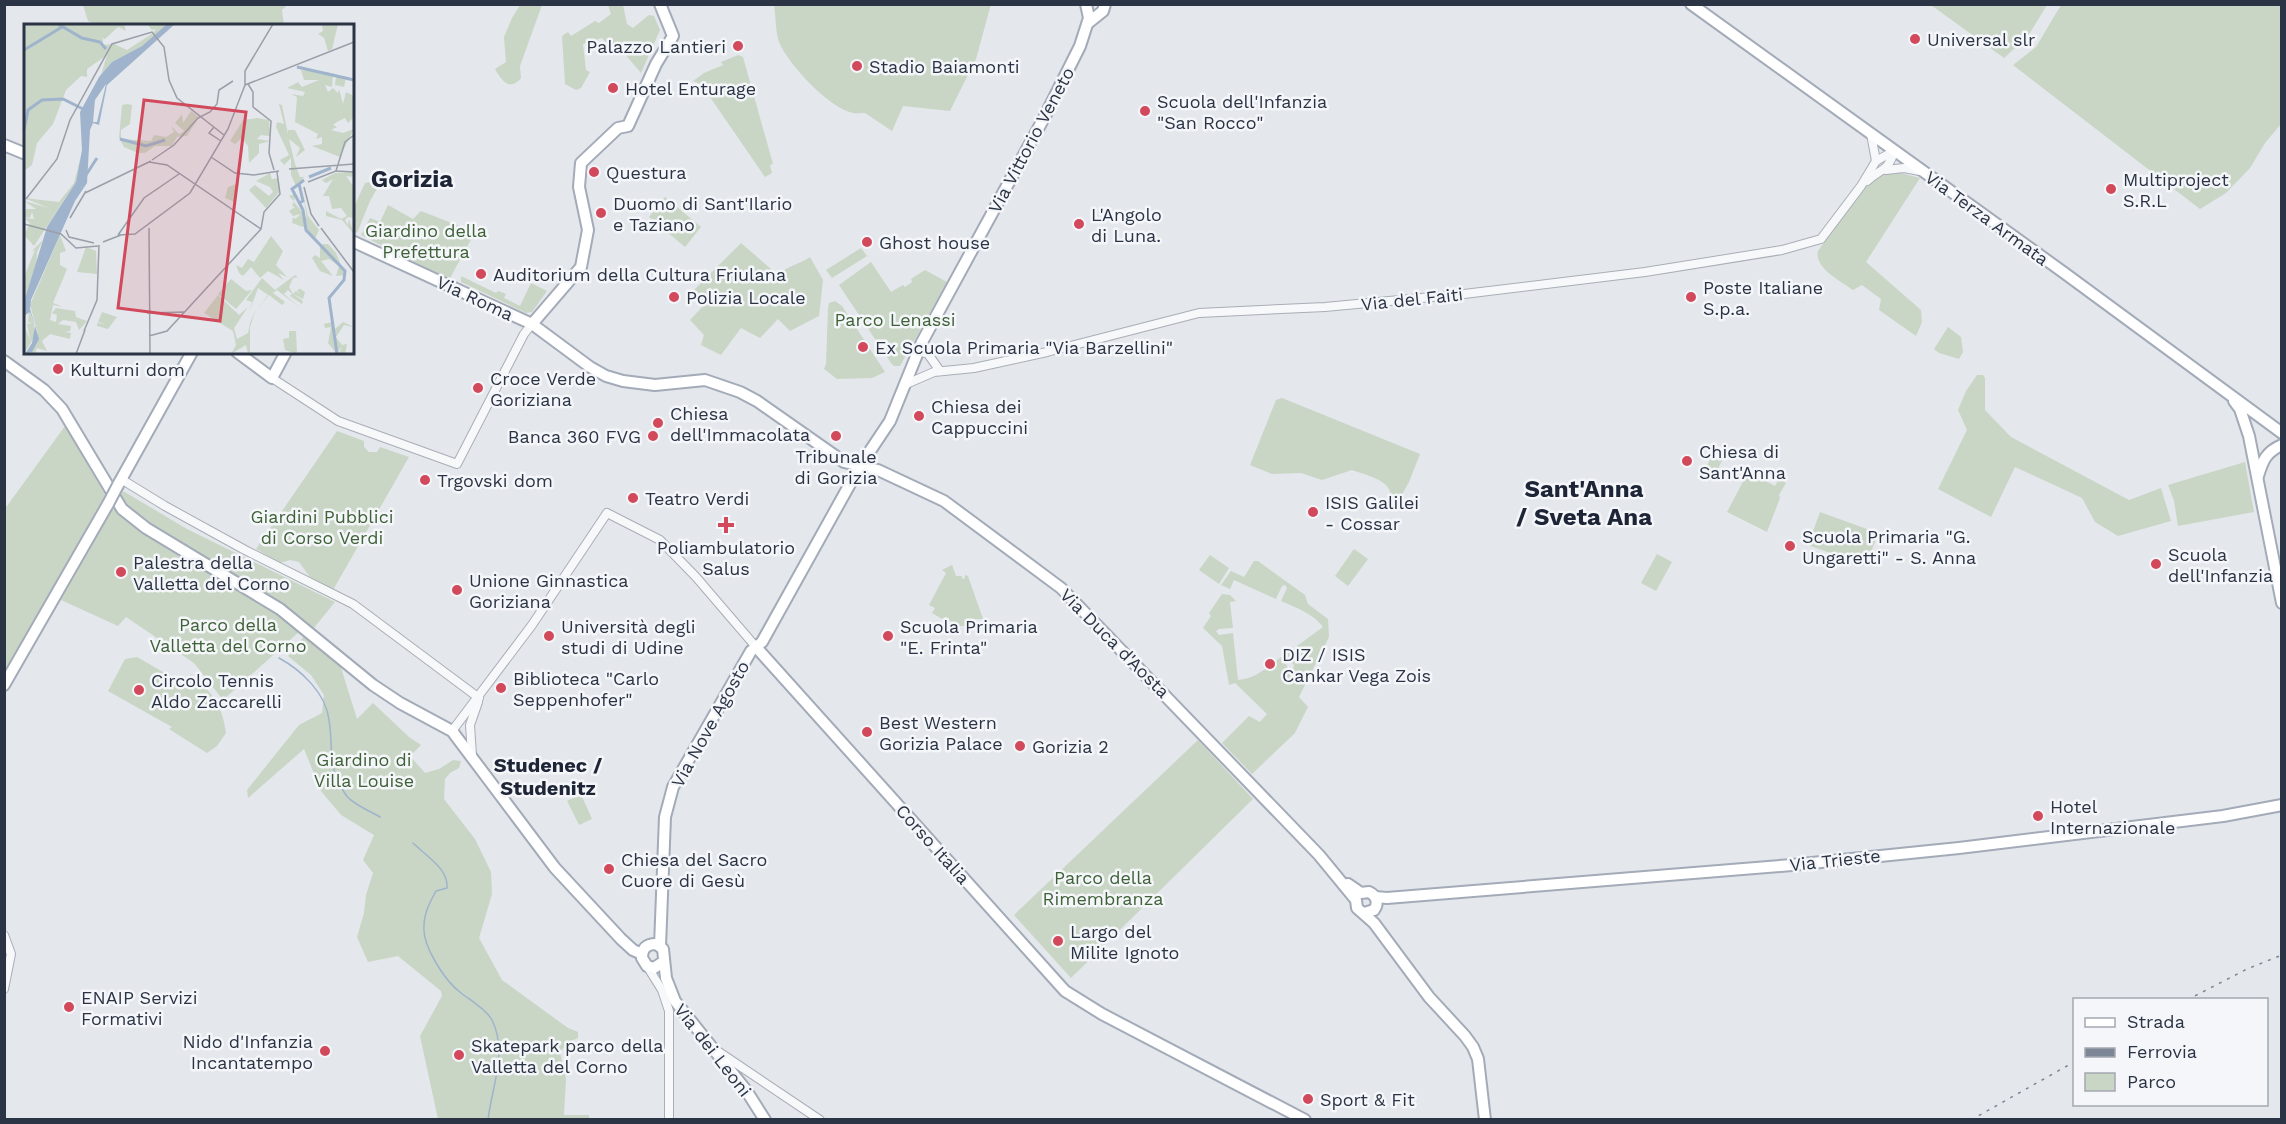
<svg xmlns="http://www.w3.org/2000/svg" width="2286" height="1124" font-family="'Work Sans',sans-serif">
	<rect width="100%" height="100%" fill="#e4e7ec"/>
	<g fill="#c9d6c5">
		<path d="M991,4L976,59L950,111L903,106L892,131L865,113C861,113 854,114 853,113C829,108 788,64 779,42C775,31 776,16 774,5Z"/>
		<path d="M83,5V4L287,5L282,10L284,26L98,25L88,21Z"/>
		<path d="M520,5H542L520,66L521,78C510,92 501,80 495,69L506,62L504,37L512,18Z"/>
		<path d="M608,5H623L627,24L633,28L649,15L654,16L660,30L641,73L618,46L612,48L602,38L583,44L586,70L590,72L581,88L576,90L565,84L562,36L568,32L571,36L595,21L599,23L611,14Z"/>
		<path d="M1931,5H2047L2028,36L2004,58Z"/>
		<path d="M2061,5H2281V124L2265,143L2250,168L2226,193L2200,209L2013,65L2036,47Z"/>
		<path d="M738,55L743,57L773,164L770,165L772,173L765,177L701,84L693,81L704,73L723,65L721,62Z"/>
		<path d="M1897,172L1920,178L1866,262L1921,310L1922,322L1916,336L1879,310L1881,299L1862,285L1853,290C1841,281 1814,268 1818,251L1864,186L1883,175Z"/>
		<path d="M382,180L370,201L357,233L353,230V209L365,183Z"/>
		<path d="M665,197L701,227L685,247L649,217Z"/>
		<path d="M388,205L413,219L421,211L475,232L449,280L361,235L370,218L380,222Z"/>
		<path d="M741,243L778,275C789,265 798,265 810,257L823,280L819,316L790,331L778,319L760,338L741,328L721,355L701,345L704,335L690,320L703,306L691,293Z"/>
		<path d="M861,248L867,256L832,278L826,270Z"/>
		<path d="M871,262L891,292L903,285L905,287L912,282L911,279L925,270L947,282L900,366H894L891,363L839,285Z"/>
		<path d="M461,276L496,293L498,291L506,294L504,298L520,306L531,283L547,291L532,312L526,313L461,282Z"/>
		<path d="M835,301L842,306L885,372L872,378L837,379L824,369L826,364L828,308L829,303Z"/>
		<path d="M1948,327L1961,337L1963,352L1959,359L1939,353L1934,349Z"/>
		<path d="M1977,375H1983L1985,378V410L2011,437L2129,500L2161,488L2171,521L2118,536L2095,522L2082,498L2015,467L1991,517L1938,489L1967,430L1958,410L1966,391Z"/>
		<path d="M1282,398L1420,454L1409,482L1399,500L1391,495C1389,479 1365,475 1352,470L1322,480L1301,473L1272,474L1250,465L1276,400Z"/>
		<path d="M65,426L105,495L5,672V507L7,506Z"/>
		<path d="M337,431L364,441V447L369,452H377L380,447L409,457L333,590L310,577L299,562L290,560L280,563L256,549Z"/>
		<path d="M1713,454L1723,459L1713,478L1703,473Z"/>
		<path d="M2245,462L2254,512L2178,526L2174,501L2168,485Z"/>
		<path d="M1748,472L1775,486L1779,479L1786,483L1779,495L1780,498L1767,532L1727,512Z"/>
		<path d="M123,491L187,529L335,602L313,629L149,526L119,498Z"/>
		<path d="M114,507C136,530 163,545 190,561C227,583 265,604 300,631L223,700L194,663L126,617L118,626L61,600Z"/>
		<path d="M1820,512L1878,533L1866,566L1808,545Z"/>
		<path d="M1354,549L1368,559L1348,586L1335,576Z"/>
		<path d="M1657,554L1672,562L1656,591L1641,583Z"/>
		<path d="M1210,555L1229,568L1219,584L1199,570Z"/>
		<path d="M1254,561H1258L1305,595L1308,604L1328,619L1329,637L1299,697L1308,707L1295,733L1252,774L1222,743L1249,716L1260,722L1267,714L1235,683L1229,685L1222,646L1203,628L1211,616L1209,613L1222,594L1230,595L1236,601L1230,602L1233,628L1219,629L1216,631L1219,635L1233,633L1238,680C1255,679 1268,667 1281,657L1289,669H1293L1294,665L1286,654L1323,627C1313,613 1296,608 1281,601L1287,588L1285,585L1282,586L1276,599L1234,580L1230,589L1221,585L1231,571L1244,577Z"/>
		<path d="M952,565L956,576H962V579L965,578V575L968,576L983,619H972V626H960L945,618L944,620L932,613L935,608L929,605L946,573L942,570Z"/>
		<path d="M305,635L339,661L357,719L373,703L409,737L421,745L410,756L425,773L439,769L453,760L461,761L459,768L450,773L445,779L444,799L475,839L491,872L492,894L479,938L502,980L568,1028L578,1032V1038L569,1042L560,1052L566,1079L564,1115H589V1119H438L420,1036L442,996L441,991L398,956L368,962L357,937L364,913L366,895L373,873L363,860L374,835L341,815L321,791L304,749L248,798L247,790L299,725L322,713L324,695L311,675L288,656Z"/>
		<path d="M137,657L184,684L191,674C211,690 223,707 226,733L217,746L207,753L169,729L172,727L108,691L125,659Z"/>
		<path d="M1198,740L1253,799L1071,978L1014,915Z"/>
		<path d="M581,794L592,819L579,825L567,801Z"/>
	</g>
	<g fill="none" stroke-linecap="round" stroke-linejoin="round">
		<g stroke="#9fb4cc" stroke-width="1.5">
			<path d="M279,658C301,670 326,693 329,720C334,751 326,766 346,795C352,804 370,811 380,817"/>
			<path d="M413,843C425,855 449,869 447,888L436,891C430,902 424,913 424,926C422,946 445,981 461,993C470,1000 487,1010 492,1020C508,1053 492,1085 488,1120"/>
		</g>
		<g stroke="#a9aeb7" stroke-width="10">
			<g id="minor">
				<path d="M1871,134L1876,161"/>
				<path d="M1886,170L1904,168L1920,171"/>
				<path d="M1867,181C1880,169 1889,171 1894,151"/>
				<path d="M918,351L928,354L940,371"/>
				<path d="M272,378L338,421L457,464L524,334L532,324"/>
				<path d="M904,385L934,372L974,368L1047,352L1199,313L1325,307L1464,294L1645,272L1782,250L1821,239L1861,186L1876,161L1894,151"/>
				<path d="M121,479L165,506L245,550L353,604L479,698"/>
				<path d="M452,731L532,625L607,513L660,540L696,577L756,647"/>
				<path d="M472,755L470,725L478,702"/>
				<path d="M4,935L11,954L4,989"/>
				<path d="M647,966L662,990L669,1011V1120"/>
				<path d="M719,1052L820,1120"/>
			</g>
		</g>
		<g stroke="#a3abb8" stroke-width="14">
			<g id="major">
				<path d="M1691,4L2063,272L2282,433"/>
				<path d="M1088,23L1103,11L1105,4"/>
				<path d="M4,145L26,154"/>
				<path d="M352,241L532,324L590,367L606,376L623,381L655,385L705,380L740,392L757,401L844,462L878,470L944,501L1061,588L1319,855L1356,900L1357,908L1374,923L1429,997L1465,1036L1473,1047L1478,1059L1485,1120"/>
				<path d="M532,324L581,267L588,230L579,187L581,163L618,128L628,126L656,64L673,36L660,4"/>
				<path d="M237,352L272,378L286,352"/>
				<path d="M4,361L44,390L62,409L122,509L146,528L280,609L373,685L400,703L452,731L555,868L621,939L633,950L642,954"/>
				<path d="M2234,401L2240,409L2249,436L2282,603"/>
				<path d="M2258,476C2263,460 2266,452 2282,445"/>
				<path d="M118,485L192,352"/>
				<path d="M756,647L1065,991L1102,1014L1305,1120"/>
				<path d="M4,685L108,504"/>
				<path d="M1348,884L1361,893L1369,892C1377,896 1379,903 1374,910L1364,913"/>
				<path d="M1375,897L1387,898L1792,865L1959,848L2223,816L2282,805"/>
				<path d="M660,946L665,817L673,787L751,651L762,642L860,466L890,421L922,342L1045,116L1080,46L1089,18L1086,4"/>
				<path d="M663,962L654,968L647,966L642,958C642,949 646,944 656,944L663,949L666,978L675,1001L746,1090L765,1120"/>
			</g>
		</g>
		<use href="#minor" stroke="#f7f8fa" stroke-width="8"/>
		<use href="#major" stroke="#fff" stroke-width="10"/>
		<g stroke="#7d8696" stroke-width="1.5" stroke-dasharray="3 6" stroke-linecap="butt">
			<path d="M2187,1000L2247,969L2282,955"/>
			<path d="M1971,1120L2074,1062"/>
		</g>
		<g stroke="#a3abb8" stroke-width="14" stroke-linecap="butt">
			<path id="major-bridge" d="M108,504L118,485"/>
		</g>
		<use href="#major-bridge" stroke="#fff" stroke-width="10"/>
	</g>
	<g fill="#d1495b" stroke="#f4f6f9" stroke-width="2">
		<circle cx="1915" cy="39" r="6"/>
		<circle cx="738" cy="46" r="6"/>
		<circle cx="857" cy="66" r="6"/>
		<circle cx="613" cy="88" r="6"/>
		<circle cx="1145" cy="111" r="6"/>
		<circle cx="594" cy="172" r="6"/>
		<circle cx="2111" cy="189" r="6"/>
		<circle cx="601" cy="213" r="6"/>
		<circle cx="1079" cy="224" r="6"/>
		<circle cx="867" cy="242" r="6"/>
		<circle cx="481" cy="274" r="6"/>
		<circle cx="674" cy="297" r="6"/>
		<circle cx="1691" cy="297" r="6"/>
		<circle cx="863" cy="347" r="6"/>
		<circle cx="58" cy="369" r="6"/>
		<circle cx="478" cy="388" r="6"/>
		<circle cx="919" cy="416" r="6"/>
		<circle cx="658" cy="423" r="6"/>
		<circle cx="653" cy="436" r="6"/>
		<circle cx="836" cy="436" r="6"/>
		<circle cx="1687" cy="461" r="6"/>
		<circle cx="425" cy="480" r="6"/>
		<circle cx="633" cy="498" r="6"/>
		<circle cx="1313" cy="512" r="6"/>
		<path d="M723 516h6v6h6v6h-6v6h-6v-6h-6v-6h6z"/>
		<circle cx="1790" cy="546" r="6"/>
		<circle cx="2156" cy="564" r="6"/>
		<circle cx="121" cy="572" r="6"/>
		<circle cx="457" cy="590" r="6"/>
		<circle cx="549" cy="636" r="6"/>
		<circle cx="888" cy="636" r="6"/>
		<circle cx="1270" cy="664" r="6"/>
		<circle cx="501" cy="688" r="6"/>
		<circle cx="139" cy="690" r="6"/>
		<circle cx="867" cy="732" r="6"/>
		<circle cx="1020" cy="746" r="6"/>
		<circle cx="2038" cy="816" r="6"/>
		<circle cx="609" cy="869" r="6"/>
		<circle cx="1058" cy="941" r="6"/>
		<circle cx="69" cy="1007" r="6"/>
		<circle cx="325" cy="1051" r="6"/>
		<circle cx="459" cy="1055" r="6"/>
		<circle cx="1308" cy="1099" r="6"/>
	</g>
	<g text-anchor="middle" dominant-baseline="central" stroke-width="5" stroke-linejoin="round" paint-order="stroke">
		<g font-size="18" fill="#2b3445" stroke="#f4f6f9" text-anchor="start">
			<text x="1927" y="39">Universal slr</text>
			<text x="726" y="46" text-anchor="end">Palazzo Lantieri</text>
			<text x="869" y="66">Stadio Baiamonti</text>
			<text x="625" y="88">Hotel Enturage</text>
			<text x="1157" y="101">Scuola dell'Infanzia<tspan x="1157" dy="21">"San Rocco"</tspan></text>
			<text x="606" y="172">Questura</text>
			<text x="2123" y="179">Multiproject<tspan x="2123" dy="21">S.R.L</tspan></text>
			<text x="613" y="203">Duomo di Sant'Ilario<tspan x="613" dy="21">e Taziano</tspan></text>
			<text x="1091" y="214">L'Angolo<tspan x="1091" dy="21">di Luna.</tspan></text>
			<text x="879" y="242">Ghost house</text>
			<text x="493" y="274">Auditorium della Cultura Friulana</text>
			<text x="1703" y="287">Poste Italiane<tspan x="1703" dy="21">S.p.a.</tspan></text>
			<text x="686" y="297">Polizia Locale</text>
			<text x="875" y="347">Ex Scuola Primaria "Via Barzellini"</text>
			<text x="70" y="369">Kulturni dom</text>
			<text x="490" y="378">Croce Verde<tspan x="490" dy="21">Goriziana</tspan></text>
			<text x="931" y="406">Chiesa dei<tspan x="931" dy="21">Cappuccini</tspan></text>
			<text x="670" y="413">Chiesa<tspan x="670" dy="21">dell'Immacolata</tspan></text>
			<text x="641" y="436" text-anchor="end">Banca 360 FVG</text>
			<text x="1699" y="451">Chiesa di<tspan x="1699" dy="21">Sant'Anna</tspan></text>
			<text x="836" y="456" text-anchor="middle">Tribunale<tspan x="836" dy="21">di Gorizia</tspan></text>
			<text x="437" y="480">Trgovski dom</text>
			<text x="645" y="498">Teatro Verdi</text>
			<text x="1325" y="502">ISIS Galilei<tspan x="1325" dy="21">- Cossar</tspan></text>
			<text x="1802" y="536">Scuola Primaria "G.<tspan x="1802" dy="21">Ungaretti" - S. Anna</tspan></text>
			<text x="726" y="547" text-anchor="middle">Poliambulatorio<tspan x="726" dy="21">Salus</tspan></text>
			<text x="2168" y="554">Scuola<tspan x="2168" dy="21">dell'Infanzia</tspan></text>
			<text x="133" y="562">Palestra della<tspan x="133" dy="21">Valletta del Corno</tspan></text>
			<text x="469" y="580">Unione Ginnastica<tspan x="469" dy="21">Goriziana</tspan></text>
			<text x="561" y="626">Università degli<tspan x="561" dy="21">studi di Udine</tspan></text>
			<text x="900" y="626">Scuola Primaria<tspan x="900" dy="21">"E. Frinta"</tspan></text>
			<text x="1282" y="654">DIZ / ISIS<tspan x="1282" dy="21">Cankar Vega Zois</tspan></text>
			<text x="513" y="678">Biblioteca "Carlo<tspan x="513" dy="21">Seppenhofer"</tspan></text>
			<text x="151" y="680">Circolo Tennis<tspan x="151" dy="21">Aldo Zaccarelli</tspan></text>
			<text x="879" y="722">Best Western<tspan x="879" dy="21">Gorizia Palace</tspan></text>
			<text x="1032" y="746">Gorizia 2</text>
			<text x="2050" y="806">Hotel<tspan x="2050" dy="21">Internazionale</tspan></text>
			<text x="621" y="859">Chiesa del Sacro<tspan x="621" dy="21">Cuore di Gesù</tspan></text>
			<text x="1070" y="931">Largo del<tspan x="1070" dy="21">Milite Ignoto</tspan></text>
			<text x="81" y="997">ENAIP Servizi<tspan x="81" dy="21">Formativi</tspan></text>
			<text x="313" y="1041" text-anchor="end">Nido d'Infanzia<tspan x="313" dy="21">Incantatempo</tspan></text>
			<text x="471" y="1045">Skatepark parco della<tspan x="471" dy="21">Valletta del Corno</tspan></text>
			<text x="1320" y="1099">Sport &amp; Fit</text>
		</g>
		<g font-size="18" fill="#2b3445" stroke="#f4f6f9">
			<text transform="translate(1031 140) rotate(-62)">Via Vittorio Veneto</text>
			<text transform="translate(1987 218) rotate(36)">Via Terza Armata</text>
			<text transform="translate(475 298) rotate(25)">Via Roma</text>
			<text transform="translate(1412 299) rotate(-6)">Via del Faiti</text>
			<text transform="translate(1115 643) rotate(45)">Via Duca d'Aosta</text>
			<text transform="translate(710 724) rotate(-61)">Via Nove Agosto</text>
			<text transform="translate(933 844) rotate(48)">Corso Italia</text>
			<text transform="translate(1835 860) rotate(-6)">Via Trieste</text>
			<text transform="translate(713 1050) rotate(52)">Via dei Leoni</text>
		</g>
		<g font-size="18" fill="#3f6138" stroke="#f4f6f9">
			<text x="426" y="230">Giardino della<tspan x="426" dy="21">Prefettura</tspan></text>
			<text x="895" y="319">Parco Lenassi</text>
			<text x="322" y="516">Giardini Pubblici<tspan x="322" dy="21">di Corso Verdi</tspan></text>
			<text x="228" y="624">Parco della<tspan x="228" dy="21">Valletta del Corno</tspan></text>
			<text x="364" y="759">Giardino di<tspan x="364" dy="21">Villa Louise</tspan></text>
			<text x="1103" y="877">Parco della<tspan x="1103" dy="21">Rimembranza</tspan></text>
		</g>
		<g font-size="20" font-weight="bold" fill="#1d2536" stroke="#f4f6f9">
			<text x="548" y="765">Studenec /<tspan x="548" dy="23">Studenitz</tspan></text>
		</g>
		<g font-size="24" font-weight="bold" fill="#1d2536" stroke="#f4f6f9">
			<text x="412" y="179">Gorizia</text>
			<text x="1584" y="489">Sant'Anna<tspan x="1584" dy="28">/ Sveta Ana</tspan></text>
		</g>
	</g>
	<g transform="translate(24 24)">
		<rect width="330" height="330" fill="#e4e7ec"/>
		<path d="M0,0H100L102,7L94,3L81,15L72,13L79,15V21L90,20L103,26L129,9L132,5L128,6L123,0H143L118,22L88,38L77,51L83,31L63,45V53L57,52L42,66L29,100L13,119L8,141L0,147ZM298,0H314L308,25L304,27L300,14L294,10L299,7ZM277,46L303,48L330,55L322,54L320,63L311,61L312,52L309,51L308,63L301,61L304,68L309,64L314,69L315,65L319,80L322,68L330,72V93L324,99L321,94L313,98L309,101L313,103L307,106L319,109L330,105L316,133L288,122L298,120V113L292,115L294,110L271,98L273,73L267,70L279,72L281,68L263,64L274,58L278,63L295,56H280ZM103,80L108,81L106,100L97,106V115L127,117L130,111L142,113L150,108L147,102L155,110L160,107L151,99L158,90L159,99L167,87L175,93L163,112L153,113L148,122H131L121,129H114L100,123L95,114L98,81ZM255,80L258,81L264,110V106H271L281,126L272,133L276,124L265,115L271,140L276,153H280L276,158L279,166L276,159L272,162L267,151V134L260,141L256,136L265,131L252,103L253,98L260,100ZM234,94L245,96L246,112L237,111L233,115L246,117L235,120V129L225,139L224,122L218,114L211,120L206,117L219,96ZM57,132L52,158L10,222L0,211L6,199L0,194L10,195L8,188L6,194L0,193L2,185H12L0,177L25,184L0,174L35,178L50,159ZM330,148V153L322,152L330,163V194L324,193L321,196L324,201L325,195L330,210L318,196L302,192V187L317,195L323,192L317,184L308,185L305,172H299L309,155L302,159L298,156L311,149ZM246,149L248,155L254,154L256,167L242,184L225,166L231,161L245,172L249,168L246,163L232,157ZM215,159L211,178L201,174L204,163ZM271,170L270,178L283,194L279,171L284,192L295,206L291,215L282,207L283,200L279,203L268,199L269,193L271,195L277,190L269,192L265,187L271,183L268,182L270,177L265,172ZM36,211L42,227L36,229V241L43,245L29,279L39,283L29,281L26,296L32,298L33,291L28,289L32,284L51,287L52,293L63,297L55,306L52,298L39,296L34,300L47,302L46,307L41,308L47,309L46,315L26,310L18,317L23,327L13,324L11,330H5L14,310L6,281ZM247,212L259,227L252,241L263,253L254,249L260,256L244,247L236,254L227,243L219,252L215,249L212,241L218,244L224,235L230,238ZM19,216L13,228L12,249L0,278V253L11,226L8,227ZM298,220H304L312,229L321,251L312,252L315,242L305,235L297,237L309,252L296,247L288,234L291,231L296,234V222L301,227ZM62,223L72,227L73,250L53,248ZM271,251L274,253L269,254L265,263L269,270L272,267L276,270L273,266L278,264L281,263L276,265L281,268L279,275L269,270L279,277L278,280L266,272L268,270L264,266L260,270L276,284L253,266L249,269L261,278L258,281L245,271L234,284L244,271L234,264L225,288L228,278L222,276L238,254L251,266ZM207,255L222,267L228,266L212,285L194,270ZM194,271L215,291L224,283L210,304L213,315L224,309L226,299L232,285L226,303V327L224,330L222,321L207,330L212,321L209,307L180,289ZM5,287L10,300V313L0,330V302L6,315L3,300L8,299L4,298ZM78,288L93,293L84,305L73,302V299L81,300L74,298ZM308,298L311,305L319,298L330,303L320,301L312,313L318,321L323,320L321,330H315L318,322L313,330L304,319L307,303L301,304L300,300ZM265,307H272L273,330L261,326L259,315L265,314Z" fill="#c9d6c5"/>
		<path d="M143,0H151L83,61L75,101L69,99L66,106L63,159L51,177L7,276L6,285L15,315L8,328L1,330L8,319L11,302L6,288L0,292V278L23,203L52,158L58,126L56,88L75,53L88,38L118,22ZM82,60L73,98H69L71,76Z" fill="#9fb4cc" fill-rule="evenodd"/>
		<path fill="none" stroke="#9fb4cc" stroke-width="3" d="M34,0L58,14L76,18L82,25M0,26L38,3M273,43L330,56M0,106L4,86L18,76L39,75L61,86M96,115L122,122L141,116M62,151L73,134M285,153L307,144M275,160L268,165L279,186M275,179L279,177L275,160L280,156M279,186L282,206L321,247L320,256L305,274L313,330"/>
		<path fill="none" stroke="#9a9fa9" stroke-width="1.5" d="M224,60L229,68V83L247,97L245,129L250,146M221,61L330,18M221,61V47L249,0M190,103L185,109L197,117M187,133L211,149L230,151L255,147M128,136L150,121L174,94L186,88L193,80L195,66L209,57M125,138L143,141L237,205M265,145L330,140M312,147L330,148M284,158L312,147L321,118L330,111M280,163L287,190L295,202M61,169L127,137M2,175L33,135L46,96L88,20L128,8L140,23L145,56L153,74L200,111M46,194L62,167M0,200L37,210L52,224L74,222M125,204L126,330M297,204L330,248M237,205L240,188L256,170L253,148M42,206L45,213L70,219M94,211L120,174L155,150M95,211L111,210L166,169L204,105L221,61M79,218L97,211M123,289L160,288M60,307L73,276L75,221M125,312L143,307L237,205M52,330L61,306"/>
		<path fill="#d1495b" fill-opacity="0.15" stroke="#d1495b" stroke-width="3" d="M120,76L222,88L196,297L94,284Z"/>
		<rect width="330" height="330" fill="none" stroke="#2b3445" stroke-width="3"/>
	</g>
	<rect width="2286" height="1124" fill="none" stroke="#2b3445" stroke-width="12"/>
	<rect x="2073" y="998" width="195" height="108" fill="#f4f6f9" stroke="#a4a8b1" stroke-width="1.5"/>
	<rect x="2085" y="1018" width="30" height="9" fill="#ffffff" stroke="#a4a8b1" stroke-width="1.5"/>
	<text x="2127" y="1028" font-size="18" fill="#2b3445">Strada</text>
	<rect x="2085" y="1048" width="30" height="9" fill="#7d8696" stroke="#a4a8b1" stroke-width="1.5"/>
	<text x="2127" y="1058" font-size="18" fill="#2b3445">Ferrovia</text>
	<rect x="2085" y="1073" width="30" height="18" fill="#c9d6c5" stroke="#a4a8b1" stroke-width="1.5"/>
	<text x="2127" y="1088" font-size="18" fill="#2b3445">Parco</text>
</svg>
